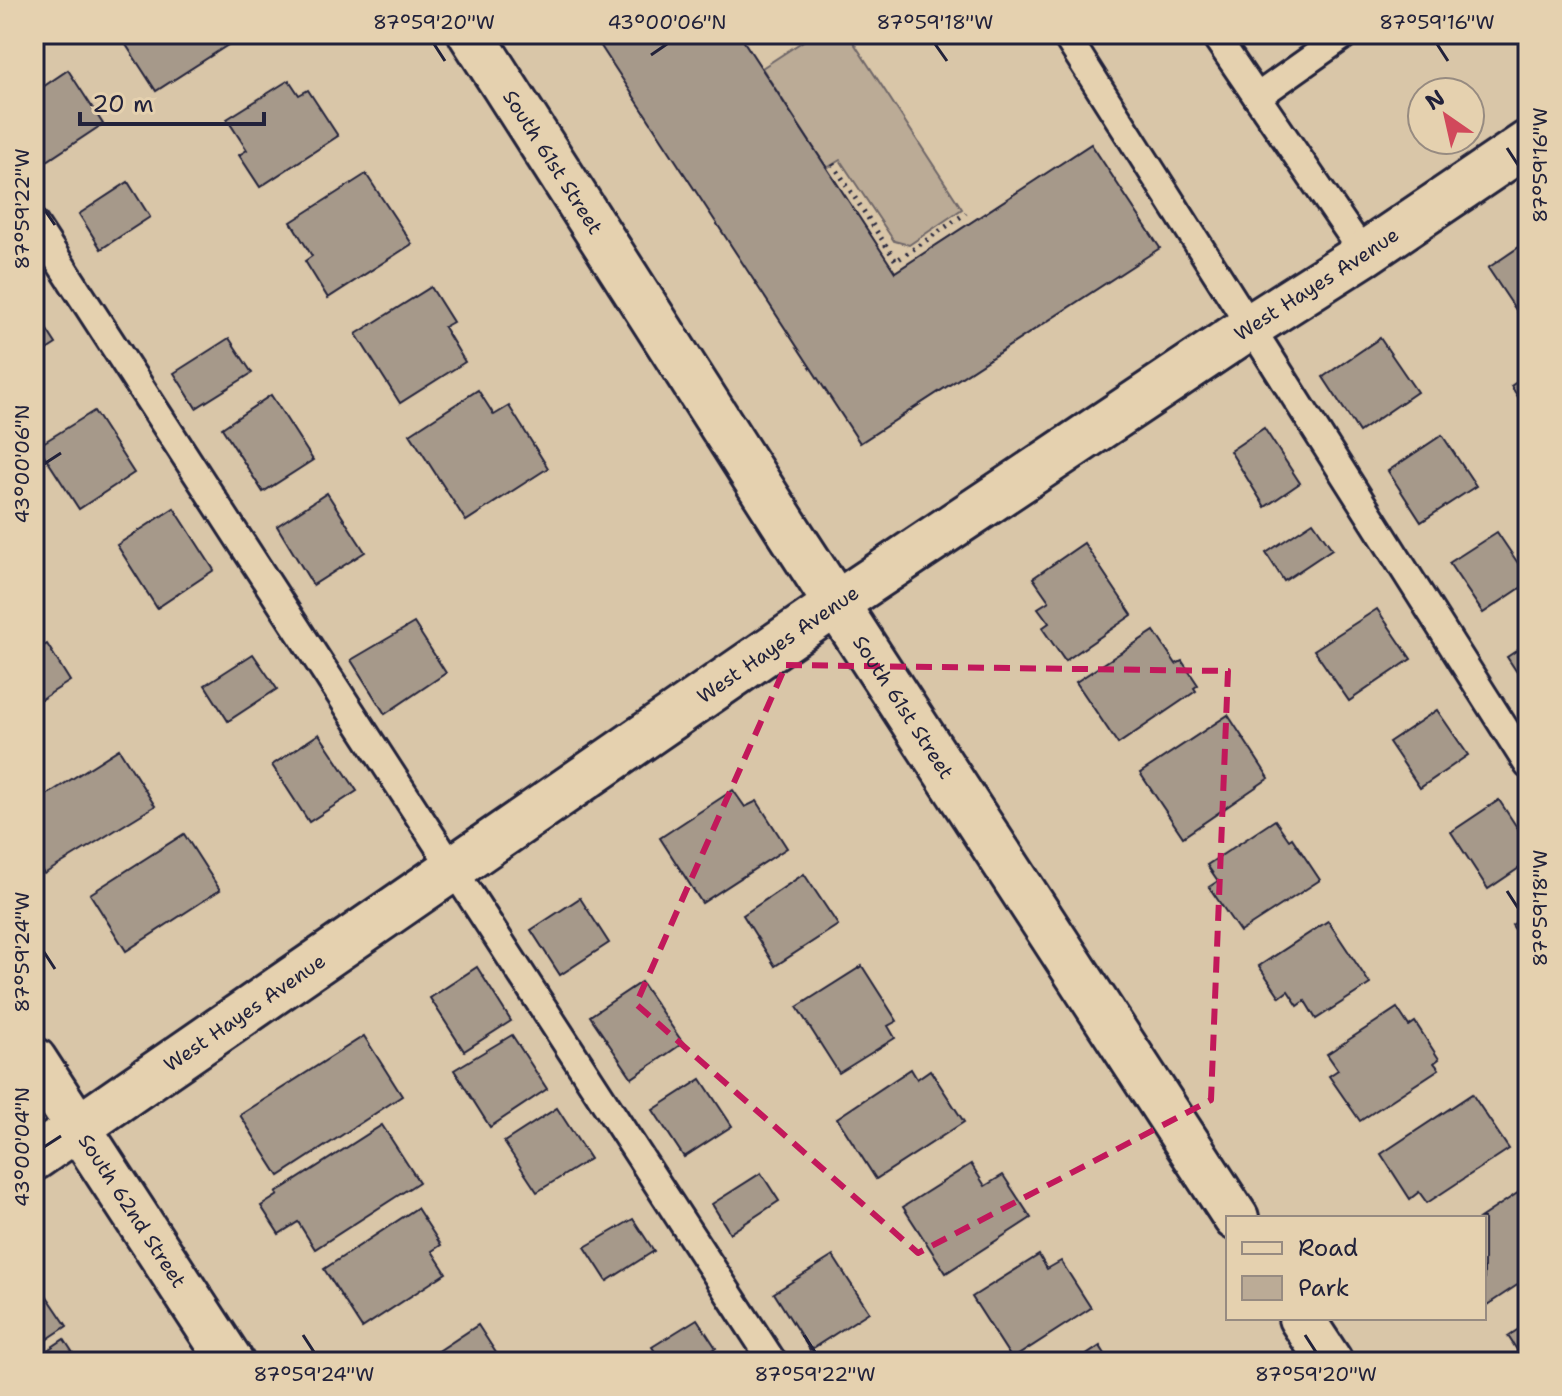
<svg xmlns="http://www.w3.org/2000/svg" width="1562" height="1396" font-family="'Shantell Sans',sans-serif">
	<rect width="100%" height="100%" fill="#d9c6a8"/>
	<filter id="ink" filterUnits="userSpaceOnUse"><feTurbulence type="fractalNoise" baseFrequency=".0125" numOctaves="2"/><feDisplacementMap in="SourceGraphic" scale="16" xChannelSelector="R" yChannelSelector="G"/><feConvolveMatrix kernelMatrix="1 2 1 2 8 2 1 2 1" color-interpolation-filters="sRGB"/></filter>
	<g filter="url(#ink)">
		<path fill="#bbab96" stroke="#6e6668" stroke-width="2" d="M814,34H848L962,209L909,245L894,241L840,160L827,168L762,68Z"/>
		<g fill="#a6998a" stroke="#22223b" stroke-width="2">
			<path d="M119,34H245L156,91Z"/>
			<path d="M593,34H739L895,272L1091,144L1160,248L860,443Z"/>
			<path d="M68,70L103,124L47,161L34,142V93Z"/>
			<path d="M289,80L299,95L308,90L338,136L260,187L239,155L247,150L227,119Z"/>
			<path d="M366,174L412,244L328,298L305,261L312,256L291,222Z"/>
			<path d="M128,182L150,217L101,249L79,214Z"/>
			<path d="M1528,241V328L1488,268Z"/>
			<path d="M431,287L453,322L444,327L465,362L400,403L356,334Z"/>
			<path d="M34,310L56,344L34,358Z"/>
			<path d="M229,338L252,373L196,408L174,373Z"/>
			<path d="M1380,338L1417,392L1359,432L1323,377Z"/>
			<path d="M1528,374V412L1511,386Z"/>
			<path d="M478,390L494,415L509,406L548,468L466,521L410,434Z"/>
			<path d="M271,395L313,460L263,492L222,428Z"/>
			<path d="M94,411L134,473L79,509L38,446Z"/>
			<path d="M1264,428L1300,483L1265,507L1230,451Z"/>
			<path d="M1442,435L1476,486L1421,522L1388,471Z"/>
			<path d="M327,493L365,552L313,585L277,526Z"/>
			<path d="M174,508L214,570L157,608L117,545Z"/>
			<path d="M1313,522L1332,549L1284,581L1266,553Z"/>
			<path d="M1497,532L1528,578V583L1483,613L1449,563Z"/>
			<path d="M1084,543L1132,615L1065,661L1042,628L1049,623L1038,608L1049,601L1033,578Z"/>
			<path d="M1377,609L1411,659L1349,701L1314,650Z"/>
			<path d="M414,623L446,673L385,714L351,660Z"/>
			<path d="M1154,631L1176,664L1182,661L1198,685L1194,688L1196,691L1118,744L1076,682Z"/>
			<path d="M1528,643V689L1507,657Z"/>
			<path d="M47,644L70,681L34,704V647L36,650Z"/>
			<path d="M253,654L277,689L228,721L205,685Z"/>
			<path d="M1437,710L1468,755L1420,788L1389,742Z"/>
			<path d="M1228,715L1269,778L1183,837L1140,773Z"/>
			<path d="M319,734L357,791L309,822L272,765Z"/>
			<path d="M119,749L155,806L44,874L34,859V803Z"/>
			<path d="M733,790L745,807L757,801L787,848L702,903L660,838Z"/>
			<path d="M1499,800L1528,844V862L1488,889L1451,832Z"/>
			<path d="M1275,820L1289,840L1292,838L1320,880L1240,932L1209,887L1218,881L1207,865Z"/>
			<path d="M184,834L220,890L126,951L90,894Z"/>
			<path d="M804,874L838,925L775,966L743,915Z"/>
			<path d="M580,898L609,943L560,975L531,930Z"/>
			<path d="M1528,914V950L1512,925Z"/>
			<path d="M1328,921L1370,984L1316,1019L1305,1001L1298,1006L1288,991L1280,997L1259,966Z"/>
			<path d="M862,966L897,1021L888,1026L895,1038L839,1073L797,1007Z"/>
			<path d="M477,967L511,1021L464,1051L430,998Z"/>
			<path d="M641,982L683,1043L632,1078L590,1016Z"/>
			<path d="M1397,1008L1409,1026L1415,1022L1439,1059L1434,1063L1439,1069L1360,1121L1329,1076L1338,1070L1327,1054Z"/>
			<path d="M512,1035L547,1089L490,1127L454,1070Z"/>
			<path d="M364,1036L402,1096L279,1176L240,1115Z"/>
			<path d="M911,1069L917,1079L930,1070L964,1122L876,1179L837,1118Z"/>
			<path d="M701,1079L732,1126L684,1157L653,1110Z"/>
			<path d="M1472,1094L1509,1149L1427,1203L1419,1192L1410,1199L1381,1154Z"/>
			<path d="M557,1108L590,1159L537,1192L504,1142Z"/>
			<path d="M382,1125L419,1182L315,1249L298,1222L279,1234L261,1206L278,1195L276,1193Z"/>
			<path d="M971,1164L985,1186L1003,1175L1031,1218L946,1273L903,1207Z"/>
			<path d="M761,1173L779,1201L730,1233L712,1204Z"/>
			<path d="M1528,1186V1278L1484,1307V1218H1480Z"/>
			<path d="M417,1208L441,1245L432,1251L446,1273L362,1328L324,1269Z"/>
			<path d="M633,1219L654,1251L607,1281L585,1247Z"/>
			<path d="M1039,1255L1047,1269L1061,1261L1091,1308L1012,1359L972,1297Z"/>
			<path d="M833,1256L869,1312L810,1350L774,1293Z"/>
			<path d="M40,1286L67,1326L34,1348V1289Z"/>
			<path d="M697,1319L716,1348L695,1362H662L652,1347Z"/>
			<path d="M1528,1323V1362H1513L1511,1359L1519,1353L1508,1336Z"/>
			<path d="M478,1325L502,1362H422Z"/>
			<path d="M64,1339L79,1362H34V1359Z"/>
			<path d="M1100,1346L1110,1362H1076Z"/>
			<path d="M892,1353L898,1362H877Z"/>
		</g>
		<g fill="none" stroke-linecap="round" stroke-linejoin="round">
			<g stroke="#22223b" stroke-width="32">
				<g id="service">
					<path d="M1065,34L1528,765"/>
					<path d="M1214,34L1364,254"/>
					<path d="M1257,97L1346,34"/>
					<path d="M34,223L773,1362"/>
				</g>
			</g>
			<g stroke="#22223b" stroke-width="50">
				<g id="minor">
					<path id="s1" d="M471,34L794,539L1236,1218"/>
					<path id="s2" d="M34,1060L231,1362"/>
					<path id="s3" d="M34,1158L836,604L1251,326L1364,254L1528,143"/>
					<path d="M1301,1318L1330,1362"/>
				</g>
			</g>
			<path stroke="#22223b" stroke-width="5" stroke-dasharray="2 6" stroke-linecap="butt" d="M833,164L896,261L966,213"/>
			<use href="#service" stroke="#e5d1af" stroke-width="26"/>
			<use href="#minor" stroke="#e5d1af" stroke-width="44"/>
		</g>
	</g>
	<path fill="none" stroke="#c2185b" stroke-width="6" stroke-dasharray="16 10" stroke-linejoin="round" d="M786,665L1228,671L1211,1100L918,1253L636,1004Z"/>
	<path fill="none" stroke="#22223b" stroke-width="3" d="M434,44L445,61M935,44L947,61M1437,44L1448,61M651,55L667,44M1507,148L1518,165M44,209L55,225M44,464L61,453M1507,891L1518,908M44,952L55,969M44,1147L61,1136M303,1335L314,1352M804,1335L815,1352M1305,1335L1316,1352"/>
	<g text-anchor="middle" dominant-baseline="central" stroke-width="6" stroke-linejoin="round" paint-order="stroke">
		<g font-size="20" fill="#22223b" stroke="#e5d1af">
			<text stroke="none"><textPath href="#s1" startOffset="152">South 61st Street</textPath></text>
			<text stroke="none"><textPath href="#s3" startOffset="1552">West Hayes Avenue</textPath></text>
			<text stroke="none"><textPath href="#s3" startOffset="904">West Hayes Avenue</textPath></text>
			<text stroke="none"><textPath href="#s1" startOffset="800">South 61st Street</textPath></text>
			<text stroke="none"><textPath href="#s3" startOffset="256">West Hayes Avenue</textPath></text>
			<text stroke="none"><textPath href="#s2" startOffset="180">South 62nd Street</textPath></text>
		</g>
	</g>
	<rect width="1562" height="1396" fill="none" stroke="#e5d1af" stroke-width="88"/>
	<rect x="1226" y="1216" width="260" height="104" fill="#e5d1af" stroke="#978b81" stroke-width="2"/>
	<rect x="1242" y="1242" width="40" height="12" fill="#e5d1af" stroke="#978b81" stroke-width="2"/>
	<text x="1298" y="1256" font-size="24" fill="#22223b">Road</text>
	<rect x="1242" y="1276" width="40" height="24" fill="#bbab96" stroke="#978b81" stroke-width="2"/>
	<text x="1298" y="1296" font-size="24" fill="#22223b">Park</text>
	<g transform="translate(1446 116) rotate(326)"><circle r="38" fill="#e5d1af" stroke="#978b81" stroke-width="2"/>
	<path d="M0-6L14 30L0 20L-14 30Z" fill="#d1495b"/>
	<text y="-12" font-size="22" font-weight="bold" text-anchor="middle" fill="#22223b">N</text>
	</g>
	<path d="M80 112v12h184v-12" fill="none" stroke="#22223b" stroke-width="4"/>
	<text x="92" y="112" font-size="24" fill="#22223b" stroke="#e5d1af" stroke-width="6" paint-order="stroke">20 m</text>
	<rect x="44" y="44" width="1474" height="1308" fill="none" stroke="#22223b" stroke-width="3"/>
	<g font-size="20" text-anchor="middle" fill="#22223b">
		<text x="434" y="29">87°59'20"W</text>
		<text x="667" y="29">43°00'06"N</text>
		<text x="935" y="29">87°59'18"W</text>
		<text x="1437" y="29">87°59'16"W</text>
		<text transform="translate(1540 165) rotate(-90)" y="7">87°59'16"W</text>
		<text transform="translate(22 209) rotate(-90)" y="7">87°59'22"W</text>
		<text transform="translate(22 464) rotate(-90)" y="7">43°00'06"N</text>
		<text transform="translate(1540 908) rotate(-90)" y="7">87°59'18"W</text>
		<text transform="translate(22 952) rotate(-90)" y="7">87°59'24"W</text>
		<text transform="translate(22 1147) rotate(-90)" y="7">43°00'04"N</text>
		<text x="314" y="1381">87°59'24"W</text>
		<text x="815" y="1381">87°59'22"W</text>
		<text x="1316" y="1381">87°59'20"W</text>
	</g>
</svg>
